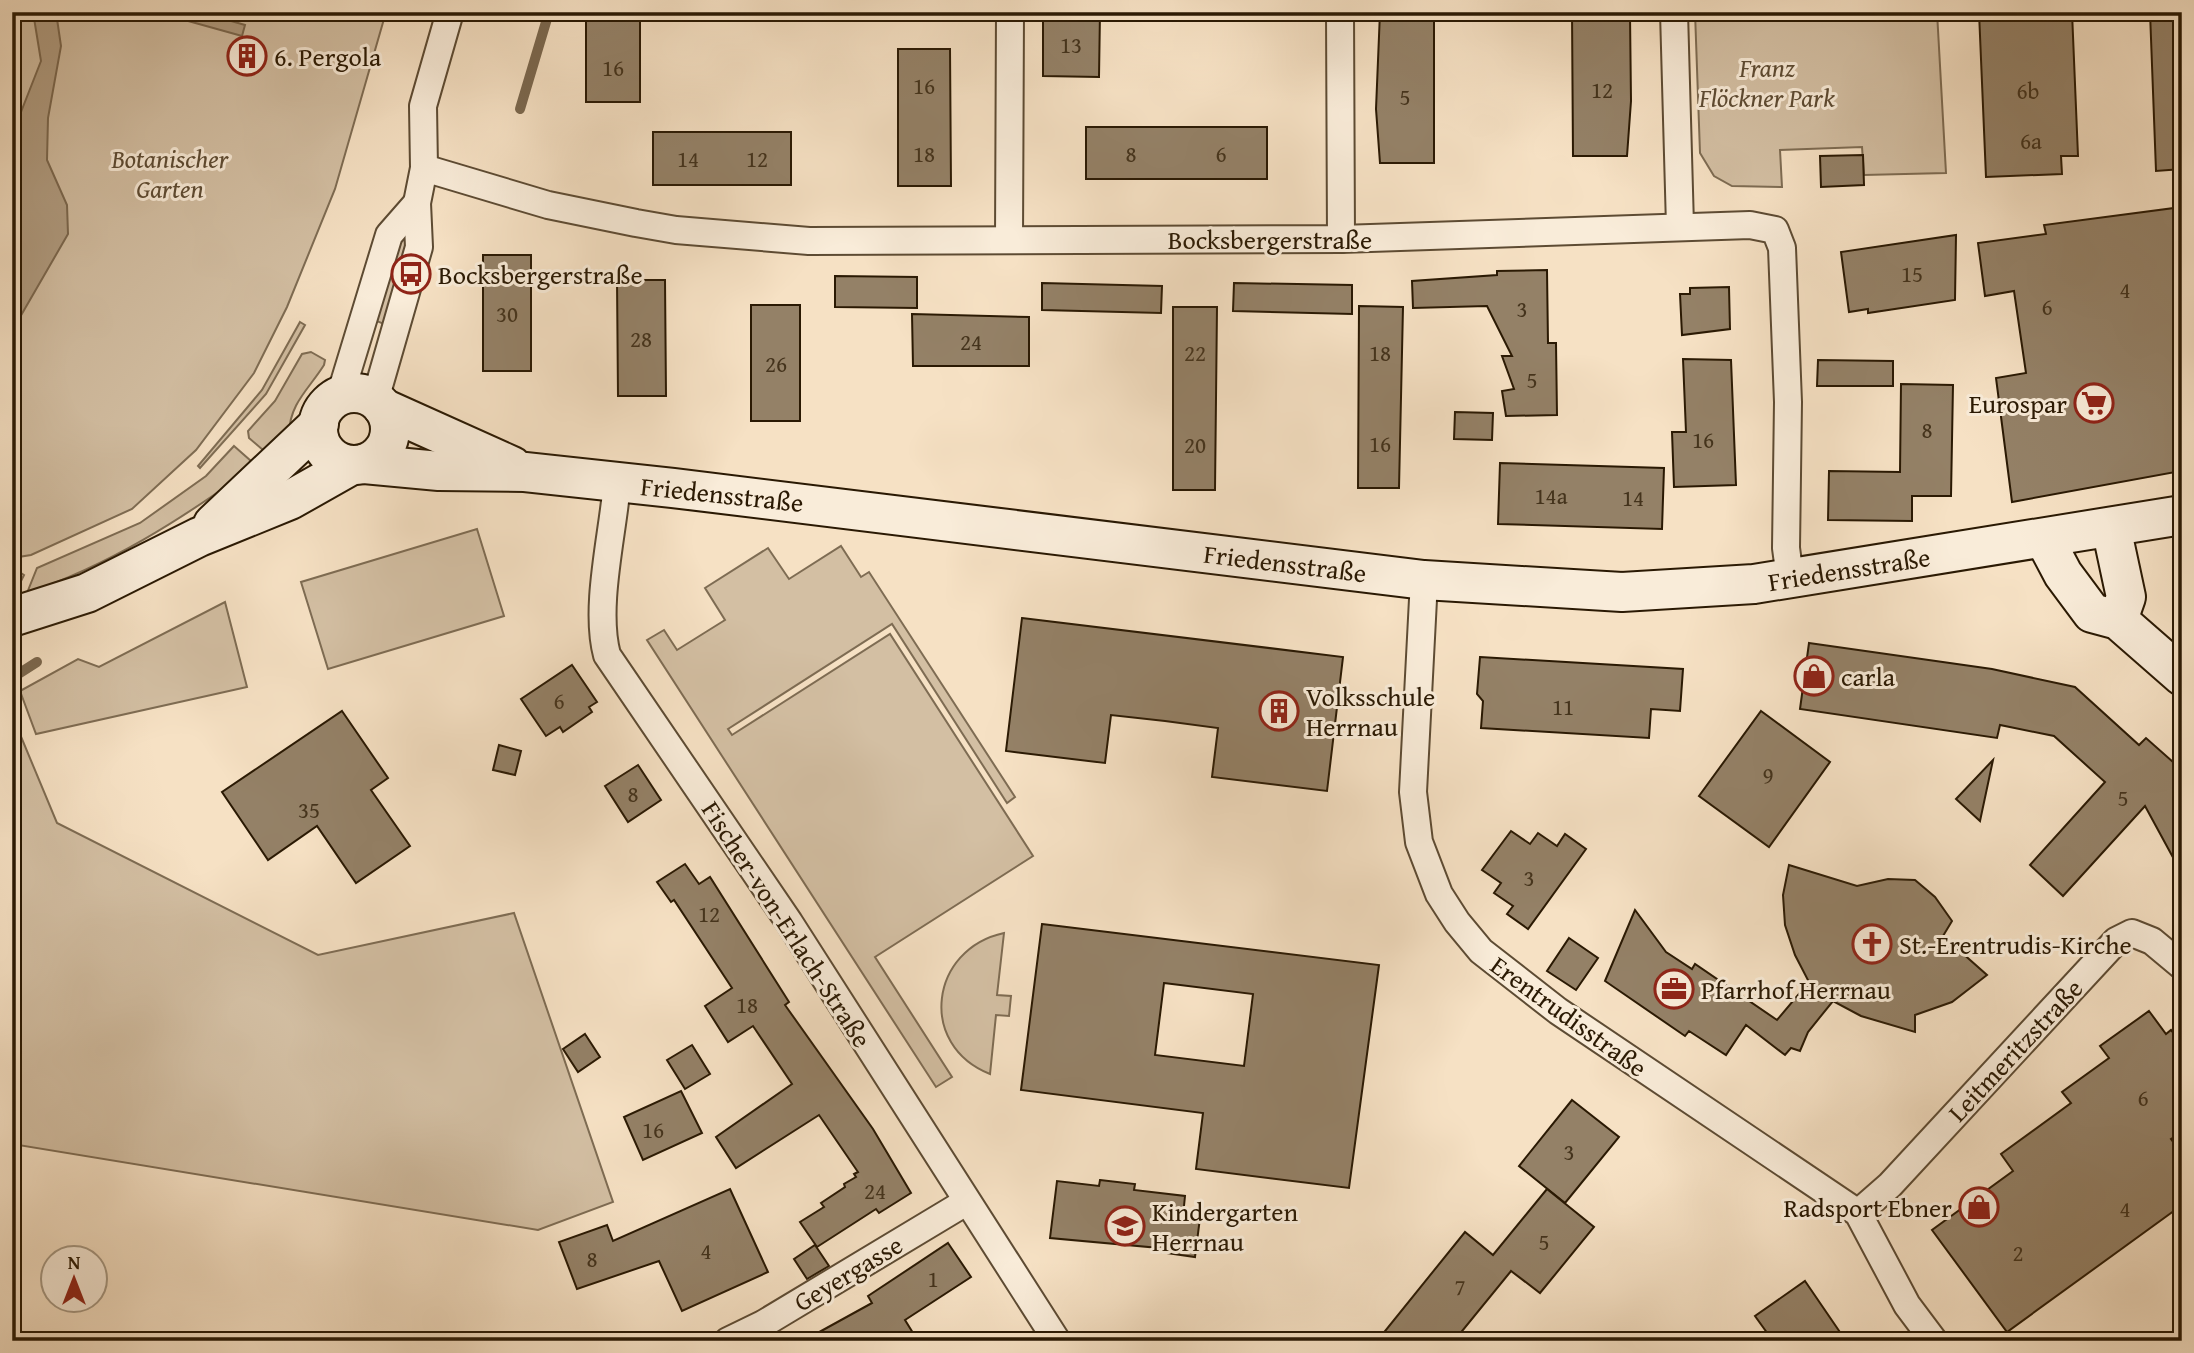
<svg xmlns="http://www.w3.org/2000/svg" width="2194" height="1353" font-family="'Gentium Book Plus',serif">
	<rect width="100%" height="100%" fill="#f6e1c4"/>
	<filter id="stains"><feTurbulence type="fractalNoise" baseFrequency=".00286" numOctaves="4"/><feColorMatrix values="0 0 0 0 .2 0 0 0 0 .09 0 0 0 0 .02 0 0 0 .5 -.17"/></filter>
	<radialGradient id="worn" r=".72"><stop offset=".6" stop-color="#630" stop-opacity="0"/><stop offset="1" stop-color="#630" stop-opacity=".3"/></radialGradient>
	<g fill="#d3bfa3" stroke="#7e6c53" stroke-width="2">
		<path d="M12,12H386L335,189L287,307L254,373L196,450L132,509L31,555L12,558Z"/>
		<path d="M1695,12H1937L1946,173L1864,175L1862,147L1780,150L1782,187L1732,186L1714,176L1700,153Z"/>
		<path d="M411,233L384,324L374,320L402,235Z"/>
		<path d="M300,322L305,325L266,394L200,468L198,466L262,390Z"/>
		<path d="M311,352L325,360L324,365C309,389 290,403 289,433L263,450L249,438L248,431L275,401L302,354Z"/>
		<path d="M234,446L251,461V469C180,520 110,565 27,593L37,568L140,523L206,476Z"/>
		<path d="M477,529L504,616L328,669L301,582Z"/>
		<path d="M841,546L861,577L869,572L1015,797L1007,803L892,624L728,729L732,735L890,634L1033,856L875,957L952,1077L936,1087L647,640L664,630L677,650L725,620L705,588L768,548L789,579Z"/>
		<path d="M21,573L24,575L12,599V575Z"/>
		<path d="M225,602L247,687L36,734L20,691L78,659L99,667Z"/>
		<path d="M12,715L57,823L318,955L514,913L613,1202L538,1230L12,1144Z"/>
		<path d="M1004,933L997,995L1011,996L1009,1016L996,1015L990,1074C917,1045 930,949 1004,933Z"/>
	</g>
	<g fill="#b19d82" stroke="#7b684f" stroke-width="2">
		<path d="M33,12H56L61,46L48,118L47,160L67,205L68,234L12,331V266L17,257L12,211V135L41,61Z"/>
		<path d="M183,12H200L245,25L242,36L181,19Z"/>
	</g>
	<g fill="none" stroke-linecap="round" stroke-linejoin="round">
		<g stroke="#7b684f" stroke-width="10">
			<path d="M520,109L549,12"/>
			<path d="M12,678L37,662"/>
		</g>
	</g>
	<g fill="#948167" stroke="#2a1903" stroke-width="2" fill-rule="evenodd">
		<rect x="586" y="12" width="54" height="90"/>
		<path d="M1043,12H1100L1099,77L1043,76Z"/>
		<path d="M1380,12H1434V163H1380L1376,109Z"/>
		<path d="M1572,12L1630,15L1631,101L1627,156H1573Z"/>
		<path d="M1979,12H2072L2078,156H2061L2062,174L1986,177Z"/>
		<path d="M2150,12H2182V169L2156,171Z"/>
		<path d="M898,49H950L951,186H898Z"/>
		<rect x="1086" y="127" width="181" height="52"/>
		<rect x="653" y="132" width="138" height="53"/>
		<path d="M1863,155L1864,185L1821,187L1820,156Z"/>
		<path d="M2182,207V438H2177L2181,471L2012,502L1996,378L2026,373L2014,291L1985,296L1978,243L2046,234L2044,225Z"/>
		<path d="M1956,235L1955,300L1868,313V309L1849,312L1841,252Z"/>
		<rect x="483" y="255" width="48" height="116"/>
		<path d="M1547,270L1548,343H1556L1557,415L1506,416L1502,391L1514,389L1502,356H1512L1487,306L1413,308L1412,281L1497,275V271Z"/>
		<path d="M835,276L917,277V308L835,307Z"/>
		<path d="M617,280H665L666,396H618Z"/>
		<path d="M1042,283L1162,286L1161,313L1042,310Z"/>
		<path d="M1234,283L1352,285V314L1233,311Z"/>
		<path d="M1729,287L1730,329L1682,335L1680,294H1690V288Z"/>
		<rect x="751" y="305" width="49" height="116"/>
		<path d="M1359,306L1403,307L1399,488H1358Z"/>
		<path d="M1173,307H1217L1215,490H1173Z"/>
		<path d="M912,314L1029,317V366H913Z"/>
		<path d="M1683,359L1731,360L1736,485L1674,487L1672,432H1686Z"/>
		<path d="M1818,360L1893,361V386H1817Z"/>
		<path d="M1901,384L1953,385L1951,496H1912V521L1828,520L1829,471L1900,472Z"/>
		<path d="M1455,412L1493,413L1492,440L1454,439Z"/>
		<path d="M1500,463L1664,468L1662,529L1498,524Z"/>
		<path d="M1022,618L1343,657L1327,791L1212,777L1218,728L1165,721L1111,715L1105,763L1006,751Z"/>
		<path d="M1809,643L1992,669L2075,687L2139,745L2146,738L2182,770V874L2145,806L2063,896L2030,865L2105,782L2054,736L2000,725L1997,738L1800,709Z"/>
		<path d="M1480,657L1683,669L1680,711L1651,709L1649,738L1481,728L1483,701L1477,694Z"/>
		<path d="M572,665L597,702L589,707L592,712L563,732L560,727L546,736L521,699Z"/>
		<path d="M342,711L388,778L371,790L410,846L356,883L317,826L268,860L222,792Z"/>
		<path d="M1761,711L1830,762L1769,847L1699,796Z"/>
		<path d="M499,745L521,751L515,775L493,770Z"/>
		<path d="M1993,760L1980,821L1956,799Z"/>
		<path d="M638,765L661,800L628,822L605,786Z"/>
		<path d="M1511,831L1530,844L1538,833L1557,846L1565,834L1586,849L1528,929L1507,914L1513,906L1494,893L1501,883L1482,870Z"/>
		<path d="M685,864L699,884L710,877L789,1002L785,1005L873,1129L911,1193L879,1213L876,1209L817,1247L800,1222L824,1207L821,1203L845,1187L844,1184L856,1177L854,1174L858,1172L819,1115L736,1168L716,1137L792,1084L753,1026L728,1042L705,1006L732,988L674,900L671,902L657,882Z"/>
		<path d="M1789,865L1857,886L1888,879L1915,880L1935,897L1952,921L1943,936L1987,975L1952,1002L1915,1015V1032L1861,1016L1833,1001L1808,1032L1800,1051L1791,1048L1785,1055L1746,1025L1726,1055L1689,1031L1685,1036L1605,981L1635,910L1666,952L1692,969L1695,964L1777,1020L1809,982L1795,955L1785,925L1783,895Z"/>
		<path d="M1042,924L1379,965L1349,1188L1196,1169L1203,1113L1021,1090ZM1164,983L1253,994L1244,1066L1155,1055Z"/>
		<path d="M1569,938L1598,958L1576,990L1547,971Z"/>
		<path d="M2149,1011L2166,1034L2171,1030L2182,1043V1132L2171,1139L2182,1154V1205L2007,1332L1932,1230L2013,1171L2001,1154L2071,1103L2062,1092L2109,1058L2100,1046Z"/>
		<path d="M585,1034L600,1057L578,1072L563,1049Z"/>
		<path d="M692,1045L710,1074L685,1089L667,1060Z"/>
		<path d="M681,1091L702,1133L643,1160L624,1117Z"/>
		<path d="M1572,1100L1619,1137L1565,1203L1519,1166Z"/>
		<path d="M1100,1180L1135,1184L1134,1190L1185,1196L1183,1216L1200,1218L1195,1257L1159,1252V1248L1050,1238L1057,1181L1099,1186Z"/>
		<path d="M730,1189L768,1272L682,1311L659,1261L577,1289L559,1242L607,1225L613,1241Z"/>
		<path d="M1547,1189L1594,1227L1540,1293L1511,1271L1454,1341H1377L1465,1232L1493,1255Z"/>
		<path d="M948,1243L971,1277L905,1320L918,1341H803L872,1303L868,1296Z"/>
		<path d="M815,1245L829,1266L807,1279L794,1259Z"/>
		<path d="M1805,1281L1846,1341H1773L1755,1316Z"/>
	</g>
	<g fill="none" stroke-linecap="round" stroke-linejoin="round">
		<g stroke="#5d4b33" stroke-width="30">
			<g id="street">
				<path d="M1340,12L1341,239"/>
				<path d="M1674,12L1680,226"/>
				<path d="M424,168L548,205L636,223L676,230L809,241L1341,239L1750,225L1775,230L1782,248L1788,402L1786,548L1790,578"/>
				<path d="M1009,239L1010,12"/>
				<path d="M340,396L389,235L417,203"/>
				<path d="M375,400L419,247L417,203L424,168L423,106L450,12"/>
				<path d="M617,483C613,534 594,607 607,655L789,922L1057,1341"/>
				<path d="M1424,580L1413,792L1419,842L1439,894L1457,922L1481,951L1558,1011L1858,1213L1907,1305L1934,1341"/>
				<path d="M1858,1213L1890,1185L2116,941L2132,933L2152,941L2182,966"/>
				<path d="M728,1341L763,1324L966,1202"/>
			</g>
		</g>
		<g stroke="#2a1903" stroke-width="42">
			<g id="secondary">
				<circle cx="354" cy="429" r="36"/>
				<path d="M383,408L512,466"/>
				<path d="M364,464L439,471L525,472L673,488L1424,580L1622,592L1754,584L2182,515"/>
				<path d="M213,524L319,424"/>
				<path d="M2111,527L2126,597L2118,620"/>
				<path d="M2044,538L2063,574L2092,613L2118,620L2182,676"/>
				<path d="M12,617L87,593L199,537L290,500L352,465"/>
			</g>
		</g>
		<use href="#street" stroke="#f9ecd9" stroke-width="26"/>
		<use href="#secondary" stroke="#f9ecd9" stroke-width="38"/>
	</g>
	<defs>
		<g id="building-ring" transform="scale(2.0125)"><circle r="9.5" fill="#f9ecd9" stroke="#8f2418" stroke-width="1.5"/><path d="M-4-6H4V6H1V3H-1V6H-4ZM-2.5-4.3h1.7v1.8h-1.7ZM.8-4.3h1.7v1.8H.8ZM-2.5-1h1.7V.8h-1.7ZM.8-1h1.7V.8H.8Z" fill="#8f2418"/></g>
		<g id="bus-ring" transform="scale(2.0125)"><circle r="9.5" fill="#f9ecd9" stroke="#8f2418" stroke-width="1.5"/><path d="M-5-6H5V4H4V6H2V4H-2V6H-4V4H-5ZM-3.5-4V0h7V-4ZM-3.5 1.2v1.5H-2V1.2ZM2 1.2v1.5H3.5V1.2Z" fill="#8f2418"/></g>
		<g id="supermarket-ring" transform="scale(2.0125)"><circle r="9.5" fill="#f9ecd9" stroke="#8f2418" stroke-width="1.5"/><path d="M-6-5.5h2.5l.6 2H6L4.5 2H-2.5L-4.4-4H-6ZM-1.5 3.2a1.3 1.3 0 1 0 .1 0ZM3 3.2a1.3 1.3 0 1 0 .1 0Z" fill="#8f2418"/></g>
		<g id="shop-ring" transform="scale(2.0125)"><circle r="9.5" fill="#f9ecd9" stroke="#8f2418" stroke-width="1.5"/><path d="M-5-2.5h2.3a2.7 3.5 0 0 1 5.4 0H5L5.5 6h-11ZM-1.5-2.5h3a1.5 2.3 0 0 0-3 0Z" fill="#8f2418"/></g>
		<g id="church-ring" transform="scale(2.0125)"><circle r="9.5" fill="#f9ecd9" stroke="#8f2418" stroke-width="1.5"/><path d="M-1.2-6h2.4v3.5h3.3v2.4h-3.3V6h-2.4V-.1h-3.3v-2.4h3.3Z" fill="#8f2418"/></g>
		<g id="office-ring" transform="scale(2.0125)"><circle r="9.5" fill="#f9ecd9" stroke="#8f2418" stroke-width="1.5"/><path d="M-6-3h4V-5.5h4V-3h4V5H-6ZM-1-4.5V-3h2v-1.5ZM-6 0V1H6V0Z" fill="#8f2418"/></g>
		<g id="school-ring" transform="scale(2.0125)"><circle r="9.5" fill="#f9ecd9" stroke="#8f2418" stroke-width="1.5"/><path d="M0-5L7-2L0 1L-7-2ZM-4 1L0 2.5L4 1V4Q0 6-4 4Z" fill="#8f2418"/></g>
	</defs>
	<g fill-rule="evenodd">
		<use href="#building-ring" x="247" y="56"/>
		<use href="#bus-ring" x="411" y="274"/>
		<use href="#supermarket-ring" x="2094" y="403"/>
		<use href="#shop-ring" x="1814" y="676"/>
		<use href="#building-ring" x="1279" y="711"/>
		<use href="#church-ring" x="1872" y="944"/>
		<use href="#office-ring" x="1674" y="989"/>
		<use href="#shop-ring" x="1979" y="1207"/>
		<use href="#school-ring" x="1125" y="1226"/>
	</g>
	<g text-anchor="middle" dominant-baseline="central" stroke-width="6" stroke-linejoin="round" paint-order="stroke">
		<g font-size="23" fill="#44331c">
			<text x="1071" y="44">13</text>
			<text x="613" y="67">16</text>
			<text x="924" y="85">16</text>
			<text x="1602" y="89">12</text>
			<text x="2028" y="90">6b</text>
			<text x="1405" y="96">5</text>
			<text x="2031" y="140">6a</text>
			<text x="924" y="153">18</text>
			<text x="1131" y="153">8</text>
			<text x="1221" y="153">6</text>
			<text x="688" y="158">14</text>
			<text x="757" y="158">12</text>
			<text x="1912" y="273">15</text>
			<text x="2125" y="289">4</text>
			<text x="2047" y="306">6</text>
			<text x="1522" y="308">3</text>
			<text x="507" y="313">30</text>
			<text x="641" y="338">28</text>
			<text x="971" y="341">24</text>
			<text x="1195" y="352">22</text>
			<text x="1380" y="352">18</text>
			<text x="776" y="363">26</text>
			<text x="1532" y="379">5</text>
			<text x="1927" y="429">8</text>
			<text x="1703" y="439">16</text>
			<text x="1380" y="443">16</text>
			<text x="1195" y="444">20</text>
			<text x="1551" y="495">14a</text>
			<text x="1633" y="497">14</text>
			<text x="559" y="700">6</text>
			<text x="1563" y="706">11</text>
			<text x="1768" y="774">9</text>
			<text x="633" y="793">8</text>
			<text x="2123" y="797">5</text>
			<text x="309" y="809">35</text>
			<text x="1529" y="877">3</text>
			<text x="709" y="913">12</text>
			<text x="747" y="1004">18</text>
			<text x="2143" y="1097">6</text>
			<text x="653" y="1129">16</text>
			<text x="1569" y="1151">3</text>
			<text x="875" y="1190">24</text>
			<text x="2125" y="1208">4</text>
			<text x="1544" y="1241">5</text>
			<text x="706" y="1250">4</text>
			<text x="2018" y="1252">2</text>
			<text x="592" y="1258">8</text>
			<text x="933" y="1278">1</text>
			<text x="1460" y="1286">7</text>
		</g>
		<g font-size="26" fill="#2a1903" stroke="#f9ecd9" text-anchor="start">
			<text x="274" y="56">6. Pergola</text>
			<text x="438" y="274">Bocksbergerstraße</text>
			<text x="2067" y="403" text-anchor="end">Eurospar</text>
			<text x="1841" y="676">carla</text>
			<text x="1306" y="696">Volksschule<tspan x="1306" dy="30">Herrnau</tspan></text>
			<text x="1899" y="944">St.-Erentrudis-Kirche</text>
			<text x="1701" y="989">Pfarrhof Herrnau</text>
			<text x="1952" y="1207" text-anchor="end">Radsport Ebner</text>
			<text x="1152" y="1211">Kindergarten<tspan x="1152" dy="30">Herrnau</tspan></text>
		</g>
		<g font-size="26" font-style="italic" fill="#5d4b33" stroke="#f9ecd9">
			<text x="1767" y="67">Franz<tspan x="1767" dy="30">Flöckner Park</tspan></text>
			<text x="170" y="158">Botanischer<tspan x="170" dy="30">Garten</tspan></text>
		</g>
		<g font-size="26" fill="#2a1903" stroke="#f9ecd9">
			<text x="1270" y="239">Bocksbergerstraße</text>
			<text transform="translate(722 494) rotate(6)">Friedensstraße</text>
			<text transform="translate(1285 563) rotate(7)">Friedensstraße</text>
			<text transform="translate(1849 569) rotate(-9)">Friedensstraße</text>
			<text transform="translate(787 924) rotate(57)">Fischer-von-Erlach-Straße</text>
			<text transform="translate(1569 1016) rotate(36)">Erentrudisstraße</text>
			<text transform="translate(2015 1050) rotate(-47)">Leitmeritzstraße</text>
			<text transform="translate(848 1273) rotate(-31)">Geyergasse</text>
		</g>
	</g>
	<rect width="2194" height="1353" fill="none" stroke="#f6e1c4" stroke-width="42"/>
	<rect x="14" y="14" width="2166" height="1325" fill="none" stroke="#2a1903" stroke-width="3.5"/>
	<rect x="21" y="21" width="2152" height="1311" fill="none" stroke="#2a1903" stroke-width="2"/>
	<g transform="translate(74 1279)"><circle r="33" fill="#f9ecd9" stroke="#a69883" stroke-width="2"/>
	<path d="M0-5L12 26L0 18L-12 26Z" fill="#8f2418"/>
	<text y="-10" font-size="19" font-weight="bold" text-anchor="middle" fill="#2a1903">N</text>
	</g>
	<rect width="100%" height="100%" filter="url(#stains)"/>
	<rect width="100%" height="100%" fill="url(#worn)"/>
</svg>
